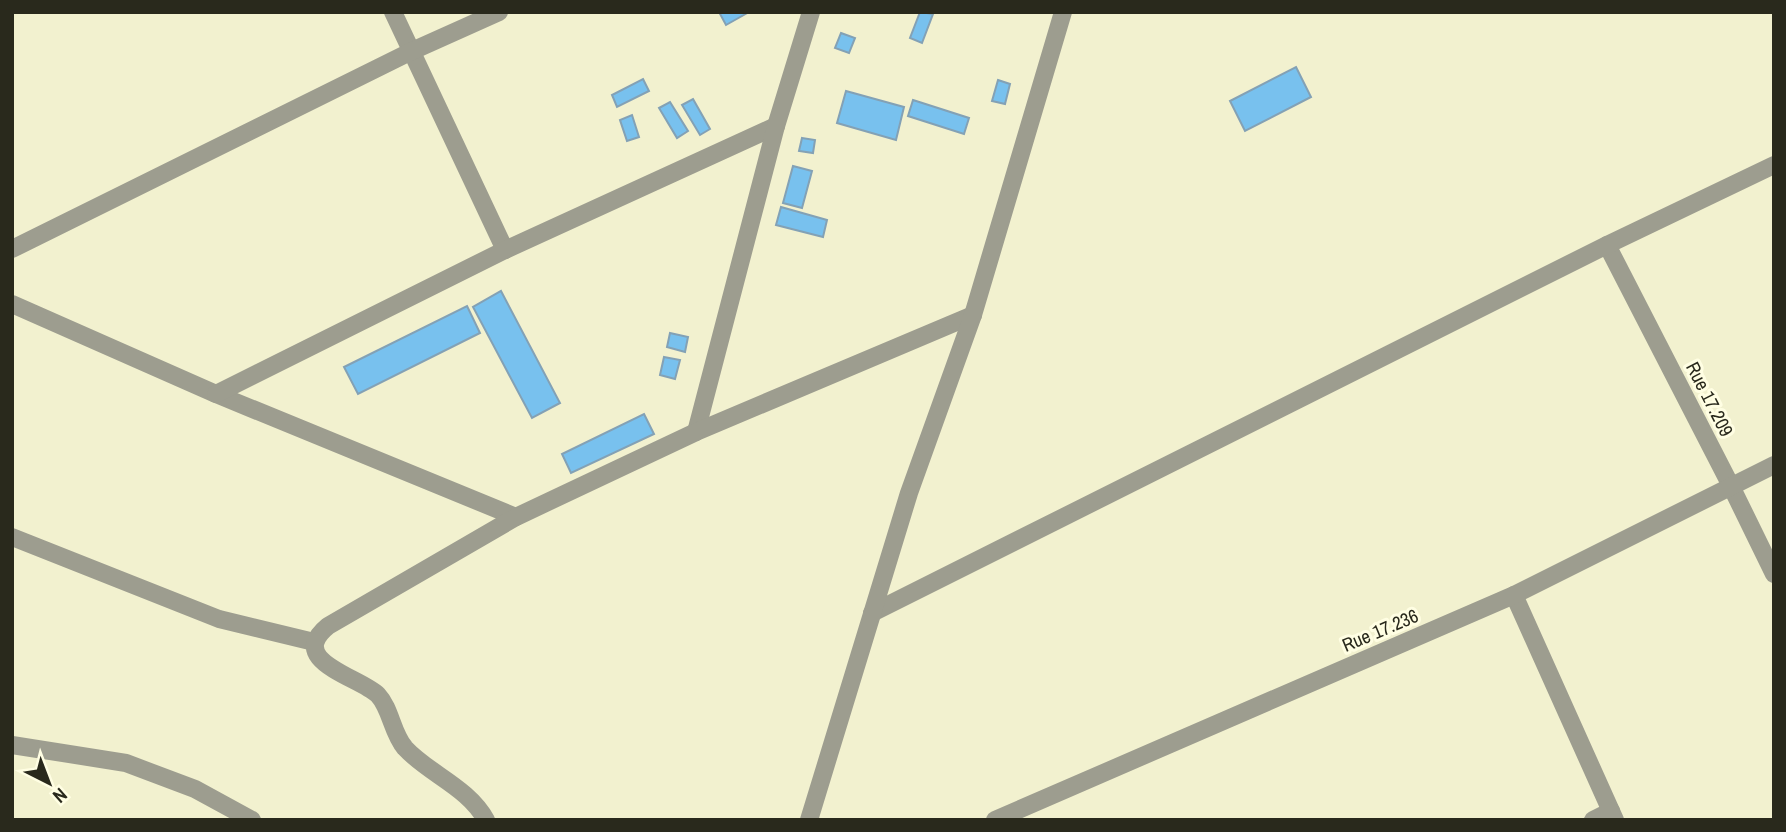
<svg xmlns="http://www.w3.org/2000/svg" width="1786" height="832" font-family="'Archivo Narrow',sans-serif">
	<rect width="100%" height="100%" fill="#f2f1cf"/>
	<g fill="#78c1ee" stroke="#83a1b5" stroke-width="2">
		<path d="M719,12H749L726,25Z"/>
		<path d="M920,12L933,14L922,43L910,38Z"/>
		<path d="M841,33L855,38L849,53L835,48Z"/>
		<path d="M1296,67L1311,97L1245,131L1230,101Z"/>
		<path d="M643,79L649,91L617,107L612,95Z"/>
		<path d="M998,80L1010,84L1005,104L992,101Z"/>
		<path d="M846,91L904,107L896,140L837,123Z"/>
		<path d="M693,99L710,129L700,135L682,105Z"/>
		<path d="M913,100L969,118L964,134L908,116Z"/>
		<path d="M670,102L688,131L677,138L659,108Z"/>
		<path d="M632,115L639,137L627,141L620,120Z"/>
		<path d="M802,138L815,140L813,153L799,151Z"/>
		<path d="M793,166L812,171L802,208L783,203Z"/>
		<path d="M781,207L827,220L823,237L776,225Z"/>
		<path d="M501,291L560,403L532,418L473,307Z"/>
		<path d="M467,306L480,333L358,394L344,367Z"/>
		<path d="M670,333L688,337L685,352L667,347Z"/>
		<path d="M664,357L680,360L675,379L660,375Z"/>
		<path d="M644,414L654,434L571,473L562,454Z"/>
	</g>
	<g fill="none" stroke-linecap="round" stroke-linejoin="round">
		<g stroke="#9d9d8f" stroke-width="18">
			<path d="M393,12L505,250"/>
			<path d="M1607,245L1731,486L1774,574"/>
			<path d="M12,249L412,51L499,12"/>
			<path d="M12,304L216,394L516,517"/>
			<path d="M216,394L505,250L776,126"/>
			<path d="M696,432L776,126L811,12"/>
			<path d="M12,537L219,619L314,642"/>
			<path d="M1514,595L1615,820"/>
			<path d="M872,613L1607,245L1774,165"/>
			<path d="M12,745L126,763L195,789L252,820"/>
			<path d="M486,820C468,787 429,774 405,748C392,733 391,709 378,695C360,677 285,661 328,626L516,517L696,432L973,315"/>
			<path d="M809,820L909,493L973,315L1063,12"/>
			<path d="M995,820L1514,595L1774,465"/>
			<path d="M1593,820L1611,811"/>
		</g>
	</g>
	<g text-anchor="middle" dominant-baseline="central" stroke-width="6" stroke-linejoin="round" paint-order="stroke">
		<g font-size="19" fill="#29291c" stroke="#fffee3">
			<text transform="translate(1710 399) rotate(63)">Rue 17.209</text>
			<text transform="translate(1380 630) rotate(-23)">Rue 17.236</text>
		</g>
	</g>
	<rect width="1786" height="832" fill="none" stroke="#29291c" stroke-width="28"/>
	<g transform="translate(49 783) rotate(138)" stroke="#fffee3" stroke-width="5" paint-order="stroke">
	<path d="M0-5L12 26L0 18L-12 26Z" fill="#29291c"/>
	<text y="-10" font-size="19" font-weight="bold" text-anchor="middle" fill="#29291c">N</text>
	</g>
</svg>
